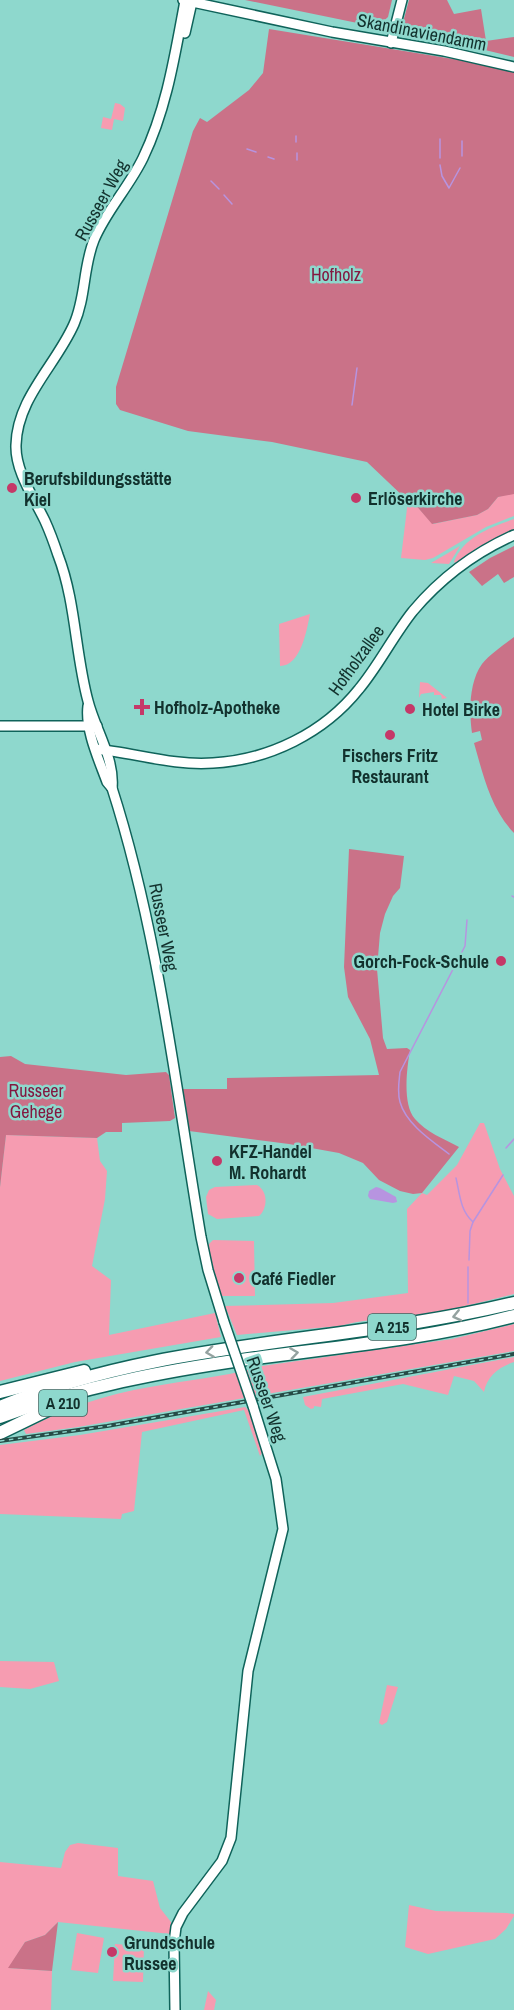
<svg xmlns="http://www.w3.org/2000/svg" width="514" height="2010" font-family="'Archivo Narrow',sans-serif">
	<rect width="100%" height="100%" fill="#8ed8cd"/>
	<g fill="#f69cb1">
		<path d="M115,103L120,104L125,108L123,121L114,119L112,130L101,128L103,117L111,119Z"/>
		<path d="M512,493L514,494V516L486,527L433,558L425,560L401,558L408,500L414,503L433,524L477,515L488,509L498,497Z"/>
		<path d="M514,519V530L477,548L456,563L454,562C463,537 491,527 514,519Z"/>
		<path d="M460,546L449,564L431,563Z"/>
		<path d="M310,614C307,629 301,666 280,666L279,624Z"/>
		<path d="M420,682L428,683L447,698L442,699L441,695H434V692L421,694L419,698Z"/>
		<path d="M480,1123H484L500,1169L514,1196V1294C478,1303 441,1313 404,1317C382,1319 361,1320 340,1326L237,1335L225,1306L333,1303L408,1293L407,1209L422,1193L427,1195L457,1165Z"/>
		<path d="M6,1135L97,1138L100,1161L107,1171L105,1199L92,1266L111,1280L109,1335L215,1313L221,1337L75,1362L0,1381V1187Z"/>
		<path d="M257,1185C268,1191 268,1208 259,1216L217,1219L208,1214L206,1197L209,1190L215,1187Z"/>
		<path d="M213,1240L254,1241L255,1296H221L216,1284L207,1246Z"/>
		<path d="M514,1324V1351L78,1427L26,1434L24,1430C62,1409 107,1394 150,1387C187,1380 225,1377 262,1366L452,1339Z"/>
		<path d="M514,1357V1362C499,1367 487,1376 484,1392L474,1381L454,1376L448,1395L403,1384L322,1399L321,1407L314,1406V1408L311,1409L305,1405L303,1397Z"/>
		<path d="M245,1407L249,1411L262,1453L260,1456L244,1410L142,1432L134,1511L122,1514L121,1519L0,1514V1445L80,1435Z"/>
		<path d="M0,1661L54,1662L59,1681L30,1689L0,1687Z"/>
		<path d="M387,1685L398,1687L387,1722L382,1725L379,1723Z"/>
		<path d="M78,1843L118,1848V1876L153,1881L160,1908L171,1922L170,1934L58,1922L45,1935L25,1942L9,1968L52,1971L51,2010H0V1862L61,1868L65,1852L70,1845Z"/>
		<path d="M409,1905L436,1911L507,1913L514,1914V1916L506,1929L495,1939L428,1954L405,1947Z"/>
		<path d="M77,1933L104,1938L98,1973L71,1970Z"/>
		<path d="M115,1944L144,1946L143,1982L113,1981Z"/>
		<path d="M208,1991L216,2000L214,2010H204Z"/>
	</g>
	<g fill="#ca7288">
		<path d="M245,0H392L388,17L377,27Z"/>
		<path d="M409,0H447L454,14L481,9L486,41L514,37V57L401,30Z"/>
		<path d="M269,29L514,69V494L498,497L488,509L477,515L432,524L414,503L407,500L367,462L272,442L188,431L120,410L116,404V387L193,131L200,118L207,122L249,90L263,73Z"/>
		<path d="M514,546V577L504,583L498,574L482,586L469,572L490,558Z"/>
		<path d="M514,637V833C490,808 483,774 474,743L482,740L480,731L472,733C469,712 469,682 482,664C490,654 504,645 514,637Z"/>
		<path d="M349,849L404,856L400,888L393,896L385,914L380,933L377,969L383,1038L387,1049L407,1048L410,1050C407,1068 402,1104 415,1119C426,1132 444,1139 459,1147L422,1193L413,1194L400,1191L379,1180L363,1163L339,1153L289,1144L189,1131L181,1089H227V1078L379,1075L370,1039L348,997L344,967Z"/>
		<path d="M11,1056L25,1064L126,1075L166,1072L169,1075L175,1118L170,1121L122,1123V1132H106L97,1138L6,1135L0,1187V1057Z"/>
		<path d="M58,1922L52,1971L8,1968L25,1942L45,1935Z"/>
	</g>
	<path fill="#b794e0" d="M376,1187L380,1188L396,1197L397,1202L393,1203L370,1199L368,1196L369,1191Z"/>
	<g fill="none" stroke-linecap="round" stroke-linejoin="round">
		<g stroke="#b794e0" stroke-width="1.5">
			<path d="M296,136V142"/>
			<path d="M247,149L256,152"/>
			<path d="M297,153V160"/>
			<path d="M462,156V141"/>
			<path d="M268,157L274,159"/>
			<path d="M440,158V139"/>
			<path d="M440,165L442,176L449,188L460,168"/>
			<path d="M211,181L219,189"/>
			<path d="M224,195L232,204"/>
			<path d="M352,405L357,368"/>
			<path d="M512,896L514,897"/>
			<path d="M506,1148L514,1139"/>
			<path d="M449,1154C432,1141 406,1124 400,1102C397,1092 399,1082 400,1072L465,946L467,920"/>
			<path d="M456,1178C460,1195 460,1210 473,1222L470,1231L469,1260"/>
			<path d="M473,1222L503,1175"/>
			<path d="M468,1267V1303"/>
		</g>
		<g stroke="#0f635a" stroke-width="12">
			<g id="secondary">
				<path d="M183,0L332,32L444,51L514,67"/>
				<path d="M185,1C175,54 167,108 143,158C129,187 106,211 94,240C83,267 86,297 74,324C56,365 17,398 16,445C15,471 34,498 45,521C50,532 54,543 58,555C76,602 75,653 88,701C95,729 115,759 112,788C158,931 176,1089 201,1237L208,1270L224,1322"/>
				<path d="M185,33L192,2"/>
				<path d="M391,43L402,0"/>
				<path d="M88,706C85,730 99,760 107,782L112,788"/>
				<path d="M0,726H97"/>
				<path d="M96,749C135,753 174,766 213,763C269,760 324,733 359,689C379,665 393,636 413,611C440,579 476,552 514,535"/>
				<path d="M175,2010L174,1943L176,1927L183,1913L222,1861L231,1838L248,1671L283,1529L276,1479L253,1406"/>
			</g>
		</g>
		<g stroke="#0f635a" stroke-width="15">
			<g id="highway">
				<path d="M0,1392L84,1371"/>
				<path d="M0,1407C163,1339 344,1344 514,1303"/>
				<path d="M0,1417C80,1387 163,1371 248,1359C337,1347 427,1339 514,1316"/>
				<path d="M0,1433L68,1400"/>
			</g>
		</g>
		<use href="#secondary" stroke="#fff" stroke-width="9"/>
		<use href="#highway" stroke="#fff" stroke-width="12"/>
		<g stroke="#264c47" stroke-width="4">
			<path id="rail" d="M0,1441L107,1426L514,1354"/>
		</g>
		<use href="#rail" stroke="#8ed8cd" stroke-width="1.5" stroke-dasharray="4.5" stroke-linecap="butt"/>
		<g stroke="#0f635a" stroke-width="12" stroke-linecap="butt">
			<path id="secondary-bridge" d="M224,1322L253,1406"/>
		</g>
		<use href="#secondary-bridge" stroke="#fff" stroke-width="9"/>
	</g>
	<defs><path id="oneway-chevron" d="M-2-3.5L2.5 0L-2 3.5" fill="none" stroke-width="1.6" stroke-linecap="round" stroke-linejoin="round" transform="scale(1.5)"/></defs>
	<g stroke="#94a2a0">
		<use href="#oneway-chevron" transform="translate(457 1316) rotate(167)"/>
		<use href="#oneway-chevron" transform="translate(210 1352) rotate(172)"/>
		<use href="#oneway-chevron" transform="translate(294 1353) rotate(-8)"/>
	</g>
	<g fill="#c53868" stroke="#8ed8cd" stroke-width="2">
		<circle cx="12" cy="488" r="6"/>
		<circle cx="356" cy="498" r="6"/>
		<path d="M139 698h6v6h6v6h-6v6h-6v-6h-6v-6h6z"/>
		<circle cx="410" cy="709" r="6"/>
		<circle cx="390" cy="735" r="6"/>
		<circle cx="501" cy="961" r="6"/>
		<circle cx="217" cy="1161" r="6"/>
		<circle cx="239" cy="1278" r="6"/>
		<circle cx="112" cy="1952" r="6"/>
	</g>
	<g text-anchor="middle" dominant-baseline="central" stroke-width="5" stroke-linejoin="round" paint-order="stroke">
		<g fill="#8ed8cd" stroke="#37635d" stroke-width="1.5">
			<rect x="368" y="1314" width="48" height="26" rx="4.5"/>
			<rect x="39" y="1390" width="48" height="26" rx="4.5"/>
		</g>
		<g font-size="16" font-weight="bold" fill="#12312d">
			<text x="392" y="1327">A 215</text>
			<text x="63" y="1403">A 210</text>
		</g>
		<g font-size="18" fill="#12312d" stroke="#8ed8cd">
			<text transform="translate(422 32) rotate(11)">Skandinaviendamm</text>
			<text transform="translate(101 200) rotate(-61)">Russeer Weg</text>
			<text transform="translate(356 660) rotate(-54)">Hofholzallee</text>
			<text transform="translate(164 927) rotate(79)">Russeer Weg</text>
			<text transform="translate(267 1399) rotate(71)">Russeer Weg</text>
		</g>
		<g font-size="18" fill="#831840" stroke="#8ed8cd">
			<text x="336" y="274">Hofholz</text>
			<text x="36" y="1090">Russeer<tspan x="36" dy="21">Gehege</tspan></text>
		</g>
		<g font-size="18" font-weight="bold" fill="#12312d" stroke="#8ed8cd" text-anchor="start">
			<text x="24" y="478">Berufsbildungsstätte<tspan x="24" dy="21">Kiel</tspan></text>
			<text x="368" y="498">Erlöserkirche</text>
			<text x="154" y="707">Hofholz-Apotheke</text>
			<text x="422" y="709">Hotel Birke</text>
			<text x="390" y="755" text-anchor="middle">Fischers Fritz<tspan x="390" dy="21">Restaurant</tspan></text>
			<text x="489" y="961" text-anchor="end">Gorch-Fock-Schule</text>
			<text x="229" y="1151">KFZ-Handel<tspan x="229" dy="21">M. Rohardt</tspan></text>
			<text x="251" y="1278">Café Fiedler</text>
			<text x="124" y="1942">Grundschule<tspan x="124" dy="21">Russee</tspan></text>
		</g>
	</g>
</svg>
